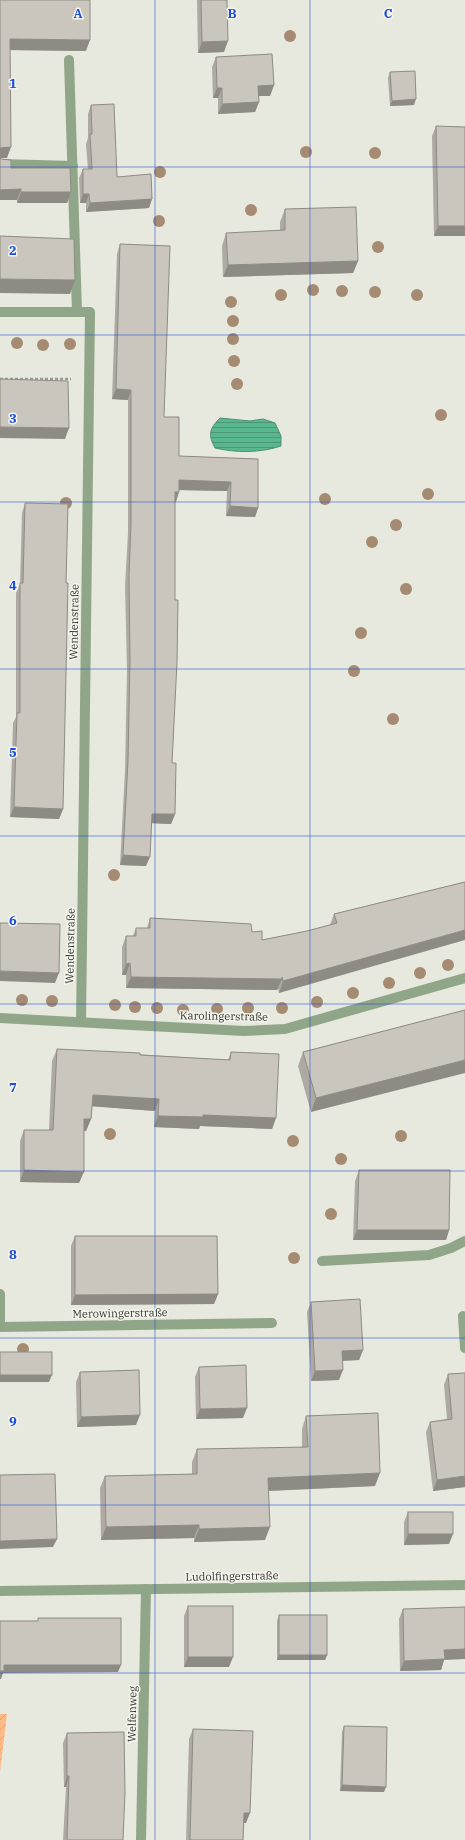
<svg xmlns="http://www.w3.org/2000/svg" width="465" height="1840" font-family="'IBM Plex Serif',serif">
	<defs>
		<pattern id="garden-furrows" width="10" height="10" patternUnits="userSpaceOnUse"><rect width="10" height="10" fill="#ffbb87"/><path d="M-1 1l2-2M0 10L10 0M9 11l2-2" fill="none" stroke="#dba175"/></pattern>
		<pattern id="water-rules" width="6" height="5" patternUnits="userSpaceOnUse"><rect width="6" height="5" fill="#59b78e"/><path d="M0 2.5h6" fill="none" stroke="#4a9675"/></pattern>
	</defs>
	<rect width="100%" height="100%" fill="#e7e8de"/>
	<path fill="url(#garden-furrows)" d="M0,1714H7L0,1772Z"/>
	<path fill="url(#water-rules)" stroke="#4e9072" d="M220,418L250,421L263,419L275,423L281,436V446C260,453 236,453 215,448C208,435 209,429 220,418Z"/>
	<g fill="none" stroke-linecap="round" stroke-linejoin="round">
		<path stroke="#9a9b94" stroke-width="2.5" stroke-dasharray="3 2" stroke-linecap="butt" d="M0,379H71"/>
		<g stroke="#90a688" stroke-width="10">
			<path d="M69,60L77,312"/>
			<path d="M0,164L73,166"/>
			<path d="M322,1261L429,1255L451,1248L465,1241"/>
			<path d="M463,1316L465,1348"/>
		</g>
		<g stroke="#90a688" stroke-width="10">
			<path d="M0,312H90L81,1022"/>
			<path d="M0,1018L244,1031L285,1029L465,978"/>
			<path d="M0,1294V1327"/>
			<path d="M0,1327L272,1323"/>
			<path d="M0,1591L465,1585"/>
			<path d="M141,1840L146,1589"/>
		</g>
	</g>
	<g fill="#a48b71">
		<circle cx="290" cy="36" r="6"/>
		<circle cx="306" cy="152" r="6"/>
		<circle cx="375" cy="153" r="6"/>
		<circle cx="160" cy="172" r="6"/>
		<circle cx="251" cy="210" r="6"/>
		<circle cx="159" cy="221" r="6"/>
		<circle cx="378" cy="247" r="6"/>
		<circle cx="313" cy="290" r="6"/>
		<circle cx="342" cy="291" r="6"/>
		<circle cx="375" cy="292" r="6"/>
		<circle cx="281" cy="295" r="6"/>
		<circle cx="417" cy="295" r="6"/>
		<circle cx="231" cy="302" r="6"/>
		<circle cx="233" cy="321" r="6"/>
		<circle cx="233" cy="339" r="6"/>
		<circle cx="17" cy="343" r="6"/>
		<circle cx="70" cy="344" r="6"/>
		<circle cx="43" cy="345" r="6"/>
		<circle cx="234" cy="361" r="6"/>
		<circle cx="237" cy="384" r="6"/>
		<circle cx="441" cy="415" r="6"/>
		<circle cx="428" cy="494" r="6"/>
		<circle cx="325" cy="499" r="6"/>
		<circle cx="66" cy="503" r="6"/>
		<circle cx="396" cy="525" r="6"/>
		<circle cx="372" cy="542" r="6"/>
		<circle cx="406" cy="589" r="6"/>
		<circle cx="361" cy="633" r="6"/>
		<circle cx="354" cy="671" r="6"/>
		<circle cx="393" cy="719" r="6"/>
		<circle cx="114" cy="875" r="6"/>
		<circle cx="448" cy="965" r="6"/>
		<circle cx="420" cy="973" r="6"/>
		<circle cx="389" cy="983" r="6"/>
		<circle cx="353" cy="993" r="6"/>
		<circle cx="22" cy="1000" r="6"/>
		<circle cx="52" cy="1001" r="6"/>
		<circle cx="317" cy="1002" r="6"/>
		<circle cx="115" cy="1005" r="6"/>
		<circle cx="135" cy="1007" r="6"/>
		<circle cx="157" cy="1008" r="6"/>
		<circle cx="248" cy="1008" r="6"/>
		<circle cx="282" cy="1008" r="6"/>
		<circle cx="217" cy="1009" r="6"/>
		<circle cx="183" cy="1010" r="6"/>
		<circle cx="110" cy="1134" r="6"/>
		<circle cx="401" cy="1136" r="6"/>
		<circle cx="293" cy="1141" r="6"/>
		<circle cx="341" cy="1159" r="6"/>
		<circle cx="331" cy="1214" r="6"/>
		<circle cx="294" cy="1258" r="6"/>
		<circle cx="23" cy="1349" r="6"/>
	</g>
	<g fill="#aeaaa3">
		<path d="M0,0L86,51L10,50L7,158H0L11,168L71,192L67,203H17V200H0Z"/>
		<path d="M197,0H227L224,52L198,53Z"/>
		<path d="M216,57L274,85L270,96H259V102L255,112L218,114V98H213L212,67Z"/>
		<path d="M390,72L414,105L390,106L388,78Z"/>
		<path d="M91,105L117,177L152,199L149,208L86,212V203H80L79,178L83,169H88L86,144L88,138V114Z"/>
		<path d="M436,126L465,236H434L432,136Z"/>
		<path d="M285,209L358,261L353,273L223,277L222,246L226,233L280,231V222Z"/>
		<path d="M120,244L164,417L179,456L258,459V508L255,517L226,516L227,491L179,490L175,502L172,763L175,814L171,824L151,823L146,866L120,865L125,771L127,670L125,586L128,533V400L112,399L117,254Z"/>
		<path d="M25,503L63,809L59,819L10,817L13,723L16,717V593L20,584L22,513Z"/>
		<path d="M465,882L279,993L278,989L277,990L126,988V975H122V947L126,936H133L136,928H147L150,918L252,932L262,940L307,931L330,925L334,914Z"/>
		<path d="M465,1010L311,1112L298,1066L303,1052Z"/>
		<path d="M57,1049L228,1060L231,1052L276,1118L272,1129L200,1126L199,1129L154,1127L155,1111L92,1106L91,1119L86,1131H84L79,1183L20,1182V1141L24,1130H49L52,1061Z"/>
		<path d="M359,1170L449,1230L446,1240H353L355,1181Z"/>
		<path d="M75,1236L218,1294L214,1304L71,1305V1246Z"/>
		<path d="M311,1302L363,1350L359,1360L342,1361L339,1380L311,1381L307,1312Z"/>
		<path d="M199,1367L243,1418L196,1419L195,1377Z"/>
		<path d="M80,1372L136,1425L77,1427L76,1382Z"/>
		<path d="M448,1374L465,1487L433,1491L426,1432L430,1422L447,1419L444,1385Z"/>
		<path d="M306,1416L375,1486L269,1491L265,1540L194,1542V1538L101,1540L100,1488L105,1476L192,1474V1462L197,1449L302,1447V1429Z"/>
		<path d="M408,1512L449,1544L404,1545V1522Z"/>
		<path d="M188,1606L229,1667H184V1616Z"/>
		<path d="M403,1609L444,1660L441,1670L400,1671L399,1619Z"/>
		<path d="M279,1615L327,1655L325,1660H277V1621Z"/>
		<path d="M344,1726L384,1792L340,1791L342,1732Z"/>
		<path d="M193,1729L246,1823H244L243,1840H186L189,1739Z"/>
		<path d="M67,1733L123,1840H63L66,1787H64L63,1743Z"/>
	</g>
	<g fill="#8d8b84">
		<path d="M10,39L90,40L86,51L6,50Z"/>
		<path d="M228,41L224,52L198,53L202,42Z"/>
		<path d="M274,85L270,96H255L258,86Z"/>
		<path d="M217,88H222L218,98H213Z"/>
		<path d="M416,99L414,105L390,106L392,101Z"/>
		<path d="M259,102L255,112L218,114L222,104Z"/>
		<path d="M11,147L7,158H0V148Z"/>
		<path d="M21,189L17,200H0V190Z"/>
		<path d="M21,192H71L67,203H17Z"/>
		<path d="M83,194H89L86,203H80Z"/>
		<path d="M152,199L149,208L86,212L90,203Z"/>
		<path d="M438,226H465V236H434Z"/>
		<path d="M358,261L353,273L223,277L228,265Z"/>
		<path d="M0,279L75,280L70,294L0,293Z"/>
		<path d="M116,389L131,390L128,400L112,399Z"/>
		<path d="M0,427L69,428L65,439L0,438Z"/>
		<path d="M179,480L231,482L227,491L176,490Z"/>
		<path d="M175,492H179L176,502H172Z"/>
		<path d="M230,506L258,508L255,517L226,516Z"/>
		<path d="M14,807L63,809L59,819L10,817Z"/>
		<path d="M152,814H175L171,824L148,823Z"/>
		<path d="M123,855L150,857L146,866L120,865Z"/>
		<path d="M465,930V940L279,993L283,981Z"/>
		<path d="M130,963L126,975H122L126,964Z"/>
		<path d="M0,971L59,973L55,983L0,981Z"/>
		<path d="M131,977L282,979L277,990L126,988Z"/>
		<path d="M465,1060V1073L311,1112L316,1098Z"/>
		<path d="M93,1095L159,1099L155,1111L88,1106Z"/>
		<path d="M203,1115L276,1118L272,1129L200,1126L199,1129L154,1127L158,1116Z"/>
		<path d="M84,1119H91L86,1131H80Z"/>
		<path d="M24,1170L84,1172L79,1183L20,1182Z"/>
		<path d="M357,1230H449L446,1240H353Z"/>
		<path d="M218,1294L214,1304L71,1305L75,1295Z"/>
		<path d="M363,1350L359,1360L338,1361L342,1351Z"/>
		<path d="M343,1370L339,1380L311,1381L315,1371Z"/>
		<path d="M0,1375H52L49,1382H0Z"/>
		<path d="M247,1408L243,1418L196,1419L200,1409Z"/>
		<path d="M140,1415L136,1425L77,1427L81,1417Z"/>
		<path d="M380,1473L375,1486L264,1491L268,1478Z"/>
		<path d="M465,1476V1487L433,1491L437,1480Z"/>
		<path d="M199,1525L194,1538L101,1540L106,1527Z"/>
		<path d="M270,1527L265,1540L194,1542L199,1529Z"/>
		<path d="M408,1534H453L449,1544L404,1545Z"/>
		<path d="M57,1539L53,1547L0,1549V1541Z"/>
		<path d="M465,1649V1659L444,1660L441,1670L400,1671L404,1661L444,1650Z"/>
		<path d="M279,1655H327L325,1660H277Z"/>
		<path d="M188,1657H233L229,1667H184Z"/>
		<path d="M4,1665H121L118,1672L3,1673L1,1679H0V1671Z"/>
		<path d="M67,1776H69L66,1787H64Z"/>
		<path d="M342,1785L386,1787L384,1792L340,1791Z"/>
		<path d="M244,1813H250L246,1823H241Z"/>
	</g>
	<g fill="#cac6bd" stroke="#8d8b84">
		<path d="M0,0H90V40L10,39L11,147L0,148Z"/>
		<path d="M201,0H227L228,41L202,42Z"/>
		<path d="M272,54L274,85L258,86L259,102L222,104V88H217L216,57Z"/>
		<path d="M415,71L416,99L392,101L390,72Z"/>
		<path d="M114,104L117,177L151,174L152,199L90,203L89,194H83V169H92L90,134H92L91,105Z"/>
		<path d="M436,126L465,127V226H438Z"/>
		<path d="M0,158L1,159L11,160V168H70L71,192H21V189L0,190Z"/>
		<path d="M356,207L358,261L228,265L226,233L285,230V209Z"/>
		<path d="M0,236L74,239L75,280L0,279Z"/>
		<path d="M120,244L170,246L164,417H179V456L258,459V508L230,506L231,482L179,480V492H175V600H178L177,662L172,763H176L175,814H152L150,857L123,855L128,761L130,660L129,576L131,523V390L116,389Z"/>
		<path d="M0,379L68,381L69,428L0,427Z"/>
		<path d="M25,503L68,504L66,583H68L63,809L14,807L17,713H20V583H23Z"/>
		<path d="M465,882V930L283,981L282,977V979L131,977L130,963L126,964V936H136V928H150V918L251,924L252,932L262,931V940L307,931L337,923L334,914Z"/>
		<path d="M0,923L60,924L59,973L0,971Z"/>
		<path d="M465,1010V1060L316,1098L303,1052Z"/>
		<path d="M57,1049L140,1053V1055L230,1060L231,1052L279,1054L276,1118L203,1115V1117L158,1116L159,1099L93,1095L91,1119H84V1172L24,1170V1130H53Z"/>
		<path d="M359,1170H450L449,1230H357Z"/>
		<path d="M75,1236H217L218,1294L75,1295Z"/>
		<path d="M360,1299L363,1350L342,1351L343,1370L315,1371L311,1302Z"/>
		<rect x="0" y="1352" width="52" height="23"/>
		<path d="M246,1365L247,1408L200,1409L199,1367Z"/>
		<path d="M139,1370L140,1415L81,1417L80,1372Z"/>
		<path d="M465,1373V1476L437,1480L430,1422L452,1419L448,1374Z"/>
		<path d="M378,1413L380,1473L268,1478L270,1527L199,1529V1525L106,1527L105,1476L197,1474V1449L308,1447L306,1416Z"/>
		<path d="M55,1474L57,1539L0,1541V1475Z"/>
		<rect x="408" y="1512" width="45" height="22"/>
		<rect x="188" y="1606" width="45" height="51"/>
		<path d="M465,1607V1649L444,1650L445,1659L404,1661L403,1609Z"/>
		<rect x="279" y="1615" width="48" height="40"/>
		<path d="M38,1618H121V1665H4V1671H0V1621H38Z"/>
		<path d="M344,1726L387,1727L386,1787L342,1785Z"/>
		<path d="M193,1729L253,1731L250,1813H244L243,1840H190Z"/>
		<path d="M124,1732L125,1793L123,1840H67L69,1776H67V1733Z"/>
	</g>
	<path fill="none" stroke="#1d4ed8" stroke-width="1" stroke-opacity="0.55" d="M155,0V1840M310,0V1840M0,167H465M0,335H465M0,502H465M0,669H465M0,836H465M0,1004H465M0,1171H465M0,1338H465M0,1505H465M0,1673H465"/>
	<g text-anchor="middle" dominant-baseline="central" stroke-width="3" stroke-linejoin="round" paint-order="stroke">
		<g font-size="11" fill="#353532" stroke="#f4f5ec">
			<text transform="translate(74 622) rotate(-89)">Wendenstraße</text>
			<text transform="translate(70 946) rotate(-89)">Wendenstraße</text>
			<text transform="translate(224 1016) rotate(1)">Karolingerstraße</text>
			<text transform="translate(120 1313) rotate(-1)">Merowingerstraße</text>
			<text transform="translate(232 1576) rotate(-1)">Ludolfingerstraße</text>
			<text transform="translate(132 1714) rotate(-89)">Welfenweg</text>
		</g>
	</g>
	<g font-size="13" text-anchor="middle" font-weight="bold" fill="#1d4ed8" stroke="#f4f5ec" stroke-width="3" stroke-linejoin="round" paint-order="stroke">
		<text x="78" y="18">A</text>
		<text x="232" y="18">B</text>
		<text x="388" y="18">C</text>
		<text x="13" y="88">1</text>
		<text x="13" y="255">2</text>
		<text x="13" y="423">3</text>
		<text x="13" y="590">4</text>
		<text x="13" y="757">5</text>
		<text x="13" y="925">6</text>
		<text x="13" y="1092">7</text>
		<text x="13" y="1259">8</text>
		<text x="13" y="1426">9</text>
	</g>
</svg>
